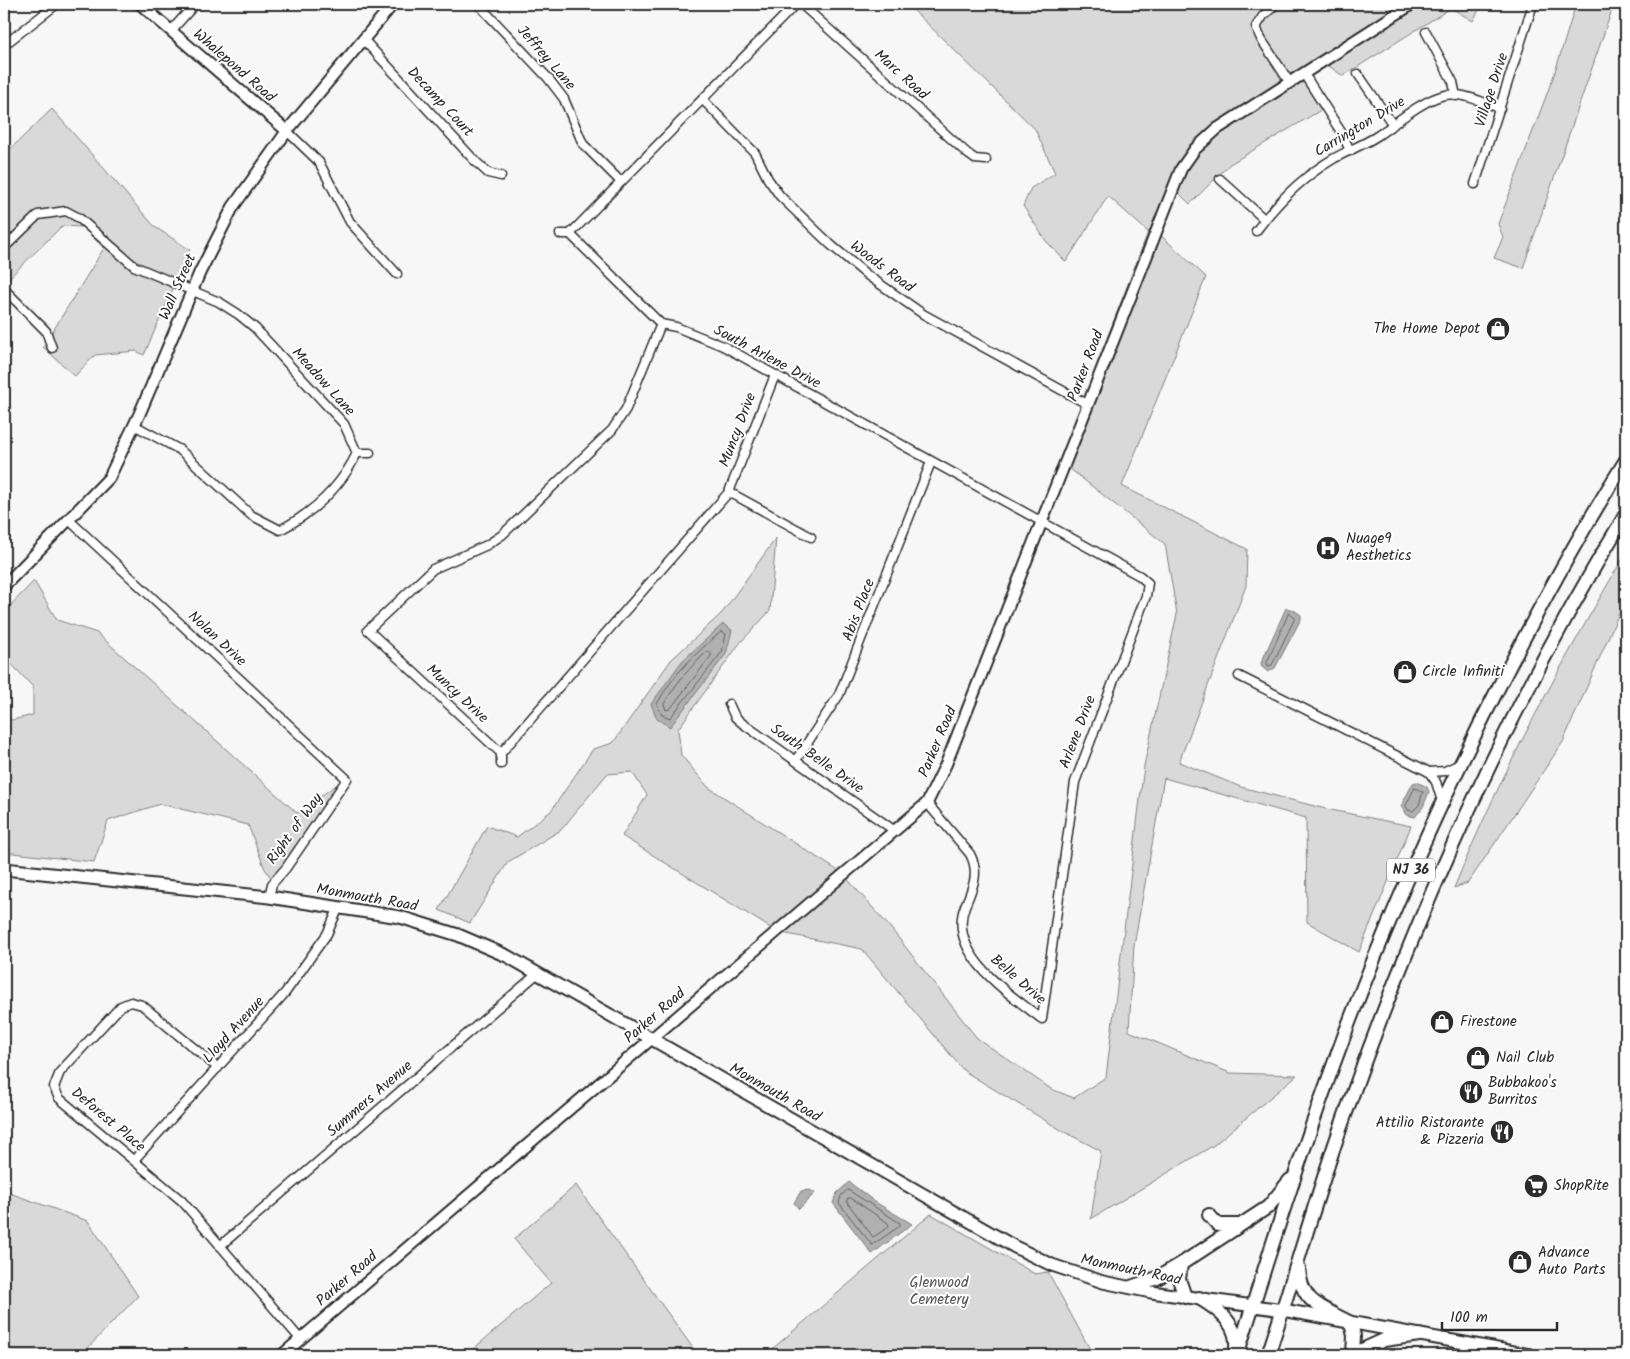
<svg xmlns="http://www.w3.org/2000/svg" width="1630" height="1359" font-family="Kalam,sans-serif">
	<rect width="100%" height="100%" fill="#f7f7f7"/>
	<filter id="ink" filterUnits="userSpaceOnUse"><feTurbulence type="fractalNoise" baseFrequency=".02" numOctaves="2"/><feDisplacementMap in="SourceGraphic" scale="10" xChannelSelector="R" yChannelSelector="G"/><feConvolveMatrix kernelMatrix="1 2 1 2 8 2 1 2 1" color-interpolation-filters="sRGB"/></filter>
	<g filter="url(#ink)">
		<g fill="#d9d9d9" stroke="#828282">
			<path d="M907,4H1482L1473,21L1451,8L1343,76L1323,62L1305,73L1326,107L1230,164L1190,204L1173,187L1155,230L1206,277L1122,486L1247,549L1246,586L1179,762L1241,787L1326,809L1411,826L1359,952L1307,922L1306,818L1164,778L1134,945L1129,1031L1230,1073L1297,1075L1214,1145L1091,1219L1101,1151L1061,1130L964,1071L862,949L777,932L622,836L647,795L632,772L607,774L561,830L508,862L470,923L439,910L487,826L517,837L551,811L593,749L613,743L671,660L722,613L776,538L770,611L740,643L678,729L681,755L708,787L843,874L889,926L977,1038L1051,1089L1074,1098L1106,1077L1144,766L1177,614L1165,544L1060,461L1148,232L1108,196L1066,262L1046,241L1023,206L1031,188L1055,173L1035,129Z"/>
			<path d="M1576,4H1614L1523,268L1494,258L1503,237L1498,224L1554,75Z"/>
			<path d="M52,109L155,227L190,250L144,355L136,351L95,355L75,376L43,347L104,248L82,227L62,226L4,283V155Z"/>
			<path d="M1626,553V606L1619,613L1563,742L1468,883L1454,888C1501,772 1563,660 1626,553Z"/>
			<path d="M34,581L57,620L97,633L297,813L346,778L273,881L265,869L248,825L160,804L108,821L94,862L4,852V717L12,720L33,715V687L4,656V612Z"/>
			<path d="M576,1185L580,1191L698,1355H466L551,1283L514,1239Z"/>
			<path d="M4,1191L88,1221L138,1296L81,1355H4Z"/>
			<path d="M931,1214L1035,1274L1048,1272L1093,1355H765Z"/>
		</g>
		<g fill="#b0b0b0" stroke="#7b7b7b">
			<path d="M1286,608L1294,610L1301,615V619L1275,668L1268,672L1262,667L1261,663Z"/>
			<path d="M723,624L732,630L726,654L670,727L657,719L651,704L682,661Z"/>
			<path d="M1417,782L1427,787L1429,792L1423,807L1415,817L1406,815L1401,806L1413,783Z"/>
			<path d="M849,1182L875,1202L912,1224L872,1254L833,1203L837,1193Z"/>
			<path d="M810,1190L815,1193L799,1209L794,1203L801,1191Z"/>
		</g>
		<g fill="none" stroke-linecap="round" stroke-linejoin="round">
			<g stroke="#606060" stroke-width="1">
				<path d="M1289,613L1295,618L1272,665L1268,666L1267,663Z"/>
				<path d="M721,632L726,634L722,652L670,718L662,715L657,704C672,675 696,653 721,632Z"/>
				<path d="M707,652H711V656L670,709L666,710L664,704C675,684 690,667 707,652Z"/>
				<path d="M1415,788L1423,792L1419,805L1413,811L1408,810L1406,806Z"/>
				<path d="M848,1190L900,1223V1226L872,1245L839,1203L841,1196Z"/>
				<path d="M851,1198L888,1223L889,1227L873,1237L847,1202V1199Z"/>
			</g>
			<g stroke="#2b2b2b" stroke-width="11">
				<g id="minor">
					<path d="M478,4L548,78L564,99L583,144L621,182"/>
					<path d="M801,4L968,154L975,159L986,160"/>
					<path d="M1276,4L1263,16L1256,27L1261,39L1290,83"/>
					<path d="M171,31L195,4"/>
					<path d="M1426,32L1453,82L1456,96"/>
					<path d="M363,39L474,160L488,173L501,176"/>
					<path d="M4,45L57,4"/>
					<path d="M1304,74L1343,135L1350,151"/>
					<path d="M1358,74L1393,125"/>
					<path d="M703,100L755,153L768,179L780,196L831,245L867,275L923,314L1087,404"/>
					<path d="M287,131L319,162L350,222L397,274"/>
					<path d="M1220,179L1264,219"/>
					<path d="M1475,184L1533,4"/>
					<path d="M1256,231C1278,201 1301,178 1333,159C1347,151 1363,145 1377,136C1395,124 1420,102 1441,96C1459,90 1483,103 1500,108"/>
					<path d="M560,234H570"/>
					<path d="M570,234L661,324L676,327L723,346L1140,576L1148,583L1146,596L1075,782L1042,1019C1011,995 946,954 965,906C973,887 980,873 970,854L927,803"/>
					<path d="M570,234L796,4"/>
					<path d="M4,248L38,215L66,211L79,218L134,266L219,302L238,314L255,328L344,424L357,453C341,487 314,512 280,530L251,515L180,450L134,425"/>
					<path d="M4,289L46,331L52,348"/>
					<path d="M357,453H370"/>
					<path d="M729,492L811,537"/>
					<path d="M69,520L347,779L286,868L272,884L269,897"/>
					<path d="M368,630L433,569L487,545L502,535L612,430L626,409L661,324"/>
					<path d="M368,630L501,753"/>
					<path d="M1239,676L1429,772L1436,782L1442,801"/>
					<path d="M729,704L735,717L742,723L895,831"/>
					<path d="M501,753L729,492L775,375"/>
					<path d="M501,753V764"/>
					<path d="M796,760L839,695L931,462"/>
					<path d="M1429,772L1445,771L1458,765"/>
					<path d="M218,1068L142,1005L131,1002L121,1006L60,1072L54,1087L59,1098L182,1201L301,1340"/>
					<path d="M134,1160L285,993L327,934L339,907"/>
					<path d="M220,1246L538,973"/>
				</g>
			</g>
			<g stroke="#2b2b2b" stroke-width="14">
				<g id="tertiary">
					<path d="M140,4L287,131"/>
					<path d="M4,586L109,478L139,415L200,272L233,207L287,131L393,4"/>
					<path d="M282,1355L927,803L946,764L1181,169L1195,149L1217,129L1412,4"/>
				</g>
			</g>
			<g stroke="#2b2b2b" stroke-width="15">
				<path id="secondary" d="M4,869L269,897L400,917L458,935L507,956L1015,1247L1052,1265L1103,1282L1151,1292L1283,1310L1530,1355"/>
			</g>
			<g stroke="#2b2b2b" stroke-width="16">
				<g id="trunk">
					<path d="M1209,1215L1218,1225H1240"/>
					<path d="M1299,1268C1300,1303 1323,1308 1351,1323L1354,1336L1353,1354"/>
					<path d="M1131,1287L1157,1278L1181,1264"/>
					<path d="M1185,1297L1179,1279L1181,1264L1268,1207L1290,1180"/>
					<path d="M1199,1298C1218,1309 1239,1325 1236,1349"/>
					<path d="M1237,1355C1270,1252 1302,1149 1340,1047C1388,916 1446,789 1510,665C1546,595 1584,526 1626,460"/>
					<path d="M1268,1355C1294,1277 1316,1196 1344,1118C1418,909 1510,704 1626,514"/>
					<path d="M1351,1355L1384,1340L1419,1335"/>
				</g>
			</g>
			<use href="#minor" stroke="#fff" stroke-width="8"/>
			<use href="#tertiary" stroke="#fff" stroke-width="10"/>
			<use href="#secondary" stroke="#fff" stroke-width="11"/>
			<use href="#trunk" stroke="#fff" stroke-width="12"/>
		</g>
	</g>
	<defs>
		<g id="shop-disc" transform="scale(1.25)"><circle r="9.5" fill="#2b2b2b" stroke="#fff"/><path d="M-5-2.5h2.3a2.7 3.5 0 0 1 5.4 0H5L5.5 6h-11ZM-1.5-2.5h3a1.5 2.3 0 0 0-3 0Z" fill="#fff"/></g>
		<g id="hospital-disc" transform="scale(1.25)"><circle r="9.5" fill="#2b2b2b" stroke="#fff"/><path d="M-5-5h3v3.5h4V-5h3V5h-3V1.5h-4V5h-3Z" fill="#fff"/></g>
		<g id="restaurant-disc" transform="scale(1.25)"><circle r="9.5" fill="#2b2b2b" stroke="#fff"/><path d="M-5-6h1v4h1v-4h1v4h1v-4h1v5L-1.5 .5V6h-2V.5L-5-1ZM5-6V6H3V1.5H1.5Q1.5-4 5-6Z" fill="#fff"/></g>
		<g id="supermarket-disc" transform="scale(1.25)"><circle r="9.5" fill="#2b2b2b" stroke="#fff"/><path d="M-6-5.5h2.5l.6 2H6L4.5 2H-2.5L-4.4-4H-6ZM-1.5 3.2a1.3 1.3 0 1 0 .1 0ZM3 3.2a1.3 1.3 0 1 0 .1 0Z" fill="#fff"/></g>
	</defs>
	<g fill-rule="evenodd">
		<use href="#shop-disc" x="1498" y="329"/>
		<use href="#hospital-disc" x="1328" y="548"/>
		<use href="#shop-disc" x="1405" y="672"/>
		<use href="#shop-disc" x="1442" y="1022"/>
		<use href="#shop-disc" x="1478" y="1058"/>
		<use href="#restaurant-disc" x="1471" y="1092"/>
		<use href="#restaurant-disc" x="1502" y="1132"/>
		<use href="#supermarket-disc" x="1536" y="1186"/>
		<use href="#shop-disc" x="1520" y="1262"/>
	</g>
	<g text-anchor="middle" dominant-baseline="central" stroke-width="4" stroke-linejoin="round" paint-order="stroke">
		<rect fill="#fff" stroke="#6b6b6b" stroke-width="1" x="1387" y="858.5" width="48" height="23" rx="4"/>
		<g font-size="14" font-weight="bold" fill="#2b2b2b">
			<text x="1411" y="870">NJ 36</text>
		</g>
		<g font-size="15" fill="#2b2b2b" stroke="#fff">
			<text transform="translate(546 58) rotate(49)">Jeffrey Lane</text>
			<text transform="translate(234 66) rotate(41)">Whalepond Road</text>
			<text transform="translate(901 75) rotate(42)">Marc Road</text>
			<text transform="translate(1492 90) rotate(-72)">Village Drive</text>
			<text transform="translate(440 102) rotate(47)">Decamp Court</text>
			<text transform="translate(1360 127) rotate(-31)">Carrington Drive</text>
			<text transform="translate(882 267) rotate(37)">Woods Road</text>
			<text transform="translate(178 287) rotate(-66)">Wall Street</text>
			<text transform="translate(767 357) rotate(28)">South Arlene Drive</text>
			<text transform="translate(1086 366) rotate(-69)">Parker Road</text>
			<text transform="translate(323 382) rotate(48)">Meadow Lane</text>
			<text transform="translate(738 430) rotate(-69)">Muncy Drive</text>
			<text transform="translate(859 610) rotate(-69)">Abis Place</text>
			<text transform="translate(217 639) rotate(43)">Nolan Drive</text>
			<text transform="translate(457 694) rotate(43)">Muncy Drive</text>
			<text transform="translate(1078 732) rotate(-69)">Arlene Drive</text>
			<text transform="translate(938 742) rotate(-67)">Parker Road</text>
			<text transform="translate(817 759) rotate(35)">South Belle Drive</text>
			<text transform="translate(295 829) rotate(-54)">Right of Way</text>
			<text transform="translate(367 898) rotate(10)">Monmouth Road</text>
			<text transform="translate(1018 980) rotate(41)">Belle Drive</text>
			<text transform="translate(655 1016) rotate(-41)">Parker Road</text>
			<text transform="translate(234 1030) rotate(-48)">Lloyd Avenue</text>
			<text transform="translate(775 1093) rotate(30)">Monmouth Road</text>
			<text transform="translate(370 1099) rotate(-41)">Summers Avenue</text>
			<text transform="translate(108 1120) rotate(40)">Deforest Place</text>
			<text transform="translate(1131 1270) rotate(12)">Monmouth Road</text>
			<text transform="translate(347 1279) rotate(-41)">Parker Road</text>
		</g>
		<g font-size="15" fill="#2b2b2b" stroke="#fff" text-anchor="start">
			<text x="1480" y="329" text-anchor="end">The Home Depot</text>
			<text x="1346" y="539">Nuage9<tspan x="1346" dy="17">Aesthetics</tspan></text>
			<text x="1422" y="672">Circle Infiniti</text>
			<text x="1460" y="1022">Firestone</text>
			<text x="1496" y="1058">Nail Club</text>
			<text x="1488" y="1083">Bubbakoo's<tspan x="1488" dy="17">Burritos</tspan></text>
			<text x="1484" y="1123" text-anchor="end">Attilio Ristorante<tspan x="1484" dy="17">&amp; Pizzeria</tspan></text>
			<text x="1554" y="1186">ShopRite</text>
			<text x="1538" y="1253">Advance<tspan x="1538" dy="17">Auto Parts</tspan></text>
		</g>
		<g font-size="15" fill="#565656" stroke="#fff">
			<text x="939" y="1283">Glenwood<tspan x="939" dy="17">Cemetery</tspan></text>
		</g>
	</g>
	<rect width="1630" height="1359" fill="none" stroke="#fff" stroke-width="20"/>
	<rect x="10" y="10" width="1610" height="1339" fill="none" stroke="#2b2b2b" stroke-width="2" filter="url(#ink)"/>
	<path d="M1442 1322v8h115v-8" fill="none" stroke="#2b2b2b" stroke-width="2.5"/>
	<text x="1450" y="1322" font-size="15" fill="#2b2b2b" stroke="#ffffff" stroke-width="4" paint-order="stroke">100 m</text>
</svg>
